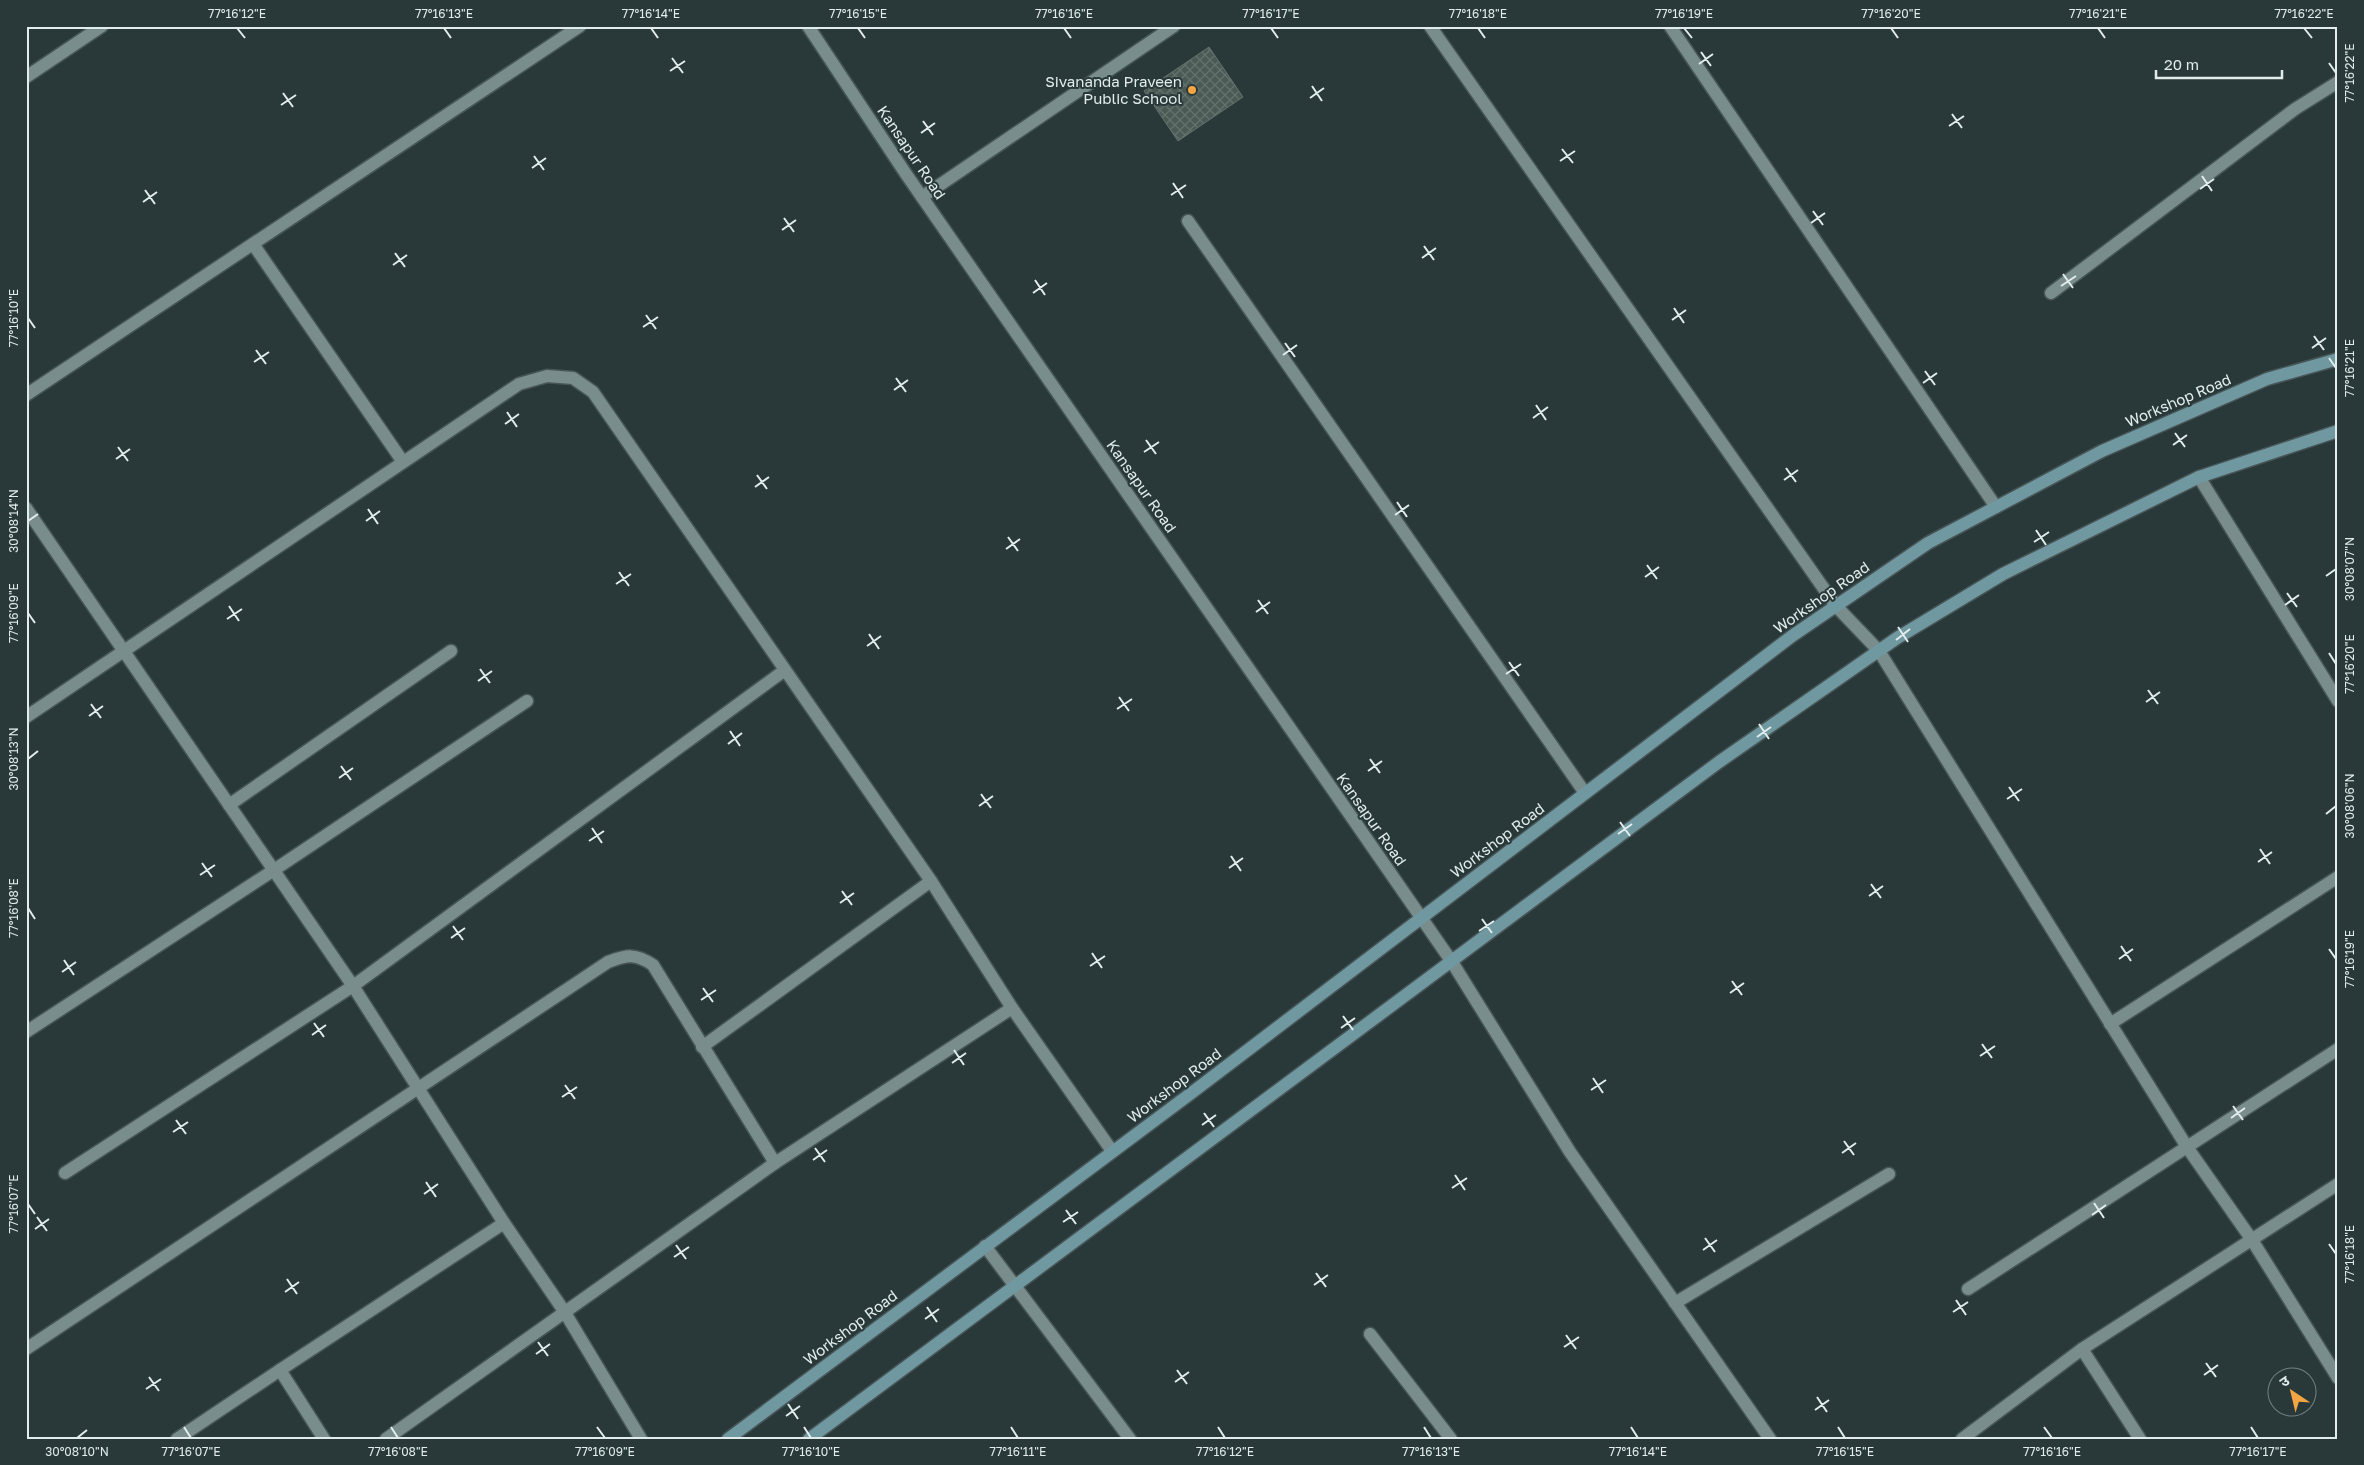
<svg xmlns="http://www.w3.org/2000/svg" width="2364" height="1465" font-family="'Golos Text','Noto Sans Devanagari',sans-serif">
	<defs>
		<pattern id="building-cross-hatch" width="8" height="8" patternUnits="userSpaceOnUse" patternTransform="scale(1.25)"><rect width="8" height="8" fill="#4a5a54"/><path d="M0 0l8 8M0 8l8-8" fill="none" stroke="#64726d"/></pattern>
	</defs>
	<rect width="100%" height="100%" fill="#293939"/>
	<path fill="url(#building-cross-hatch)" stroke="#61716b" d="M1209,47L1243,97L1178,141L1144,91Z"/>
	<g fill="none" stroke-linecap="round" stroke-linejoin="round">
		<g stroke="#475556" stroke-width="15">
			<g id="minor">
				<path d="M1430,26L1836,606L1879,651L2187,1147L2252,1240L2338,1378"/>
				<path d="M1670,26L1996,507"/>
				<path d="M26,77L102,26"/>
				<path d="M922,197L1174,26"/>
				<path d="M1188,221L1585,793"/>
				<path d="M253,244L403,462"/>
				<path d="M2051,293L2295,109L2338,82"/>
				<path d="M26,395L580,26"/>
				<path d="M2199,477L2338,701"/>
				<path d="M26,508L353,986L504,1223L564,1311L641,1439"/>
				<path d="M26,717L519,384L547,376L573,378L593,392L931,881L1012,1008L1112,1151"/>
				<path d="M229,805L451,651"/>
				<path d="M1452,962L1570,1152L1770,1439"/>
				<path d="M2110,1024L2338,877"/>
				<path d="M26,1032L274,870L527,701"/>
				<path d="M702,1047L931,881"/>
				<path d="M65,1173L353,986L785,670"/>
				<path d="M985,1246L1130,1439"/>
				<path d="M1968,1289L2338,1049"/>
				<path d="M1675,1303L1889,1174"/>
				<path d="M1370,1334L1451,1439"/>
				<path d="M26,1349L608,962C627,955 635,953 653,965L775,1163"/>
				<path d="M2082,1349L2140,1439"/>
				<path d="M177,1439L280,1370"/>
				<path d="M324,1439L280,1370L504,1223"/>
				<path d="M386,1439L775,1163L1012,1008"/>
				<path d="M1962,1439L2082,1349L2338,1184"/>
			</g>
		</g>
		<g stroke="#475556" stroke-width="15">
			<path id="tertiary" d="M808,26L906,174L1452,962"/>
		</g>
		<g stroke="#475556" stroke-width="15">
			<g id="secondary">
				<path d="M728,1439L1190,1094L1792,636L1928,543L2102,451L2267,379L2338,359"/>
				<path d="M809,1439L1719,762L1897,638L2003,574L2199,477L2338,431"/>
			</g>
		</g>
		<use href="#minor" stroke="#7a8d8d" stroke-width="12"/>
		<use href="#tertiary" stroke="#7a8d8d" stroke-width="12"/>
		<use href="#secondary" stroke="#7098a1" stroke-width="12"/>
	</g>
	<path fill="none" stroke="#e2ecec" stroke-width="2" d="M237,28L245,38M444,28L451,38M651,28L658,38M858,28L865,38M1064,28L1071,38M1271,28L1278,38M1478,28L1485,38M1684,28L1692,38M1891,28L1898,38M2098,28L2105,38M2304,28L2312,38M1701,52L1711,66M672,58L683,73M2329,63L2336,73M1699,64L1713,54M670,71L685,61M1312,86L1322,101M283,93L293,107M1310,98L1324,88M281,105L296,95M1952,114L1962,128M923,121L933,135M1949,126L1964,116M921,133L935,123M1562,149L1573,163M534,156L544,170M1560,161L1575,151M532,168L546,158M2202,176L2212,191M1173,183L1183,198M2200,189L2214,179M145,190L155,204M1171,195L1186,185M143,202L157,192M1813,211L1823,225M784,218L794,232M1811,223L1825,213M782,230L796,220M1424,246L1434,260M395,253L405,267M1422,258L1436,248M393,265L407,255M2063,274L2073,288M1035,280L1045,295M2061,286L2076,276M1033,293L1047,283M1674,308L1684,323M646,315L656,329M28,318L35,328M1672,320L1686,310M643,327L658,317M2314,336L2324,350M1285,343L1295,357M2312,348L2326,338M256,350L266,364M1283,355L1297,345M2329,358L2336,368M254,362L269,352M1925,371L1935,385M896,378L906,392M1923,383L1937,373M894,390L908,380M1536,405L1546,420M507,412L517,427M1533,418L1548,407M505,424L519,414M2175,433L2185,447M1146,440L1156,454M2173,445L2187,435M118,447L128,461M1144,452L1159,442M116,459L130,449M1786,468L1796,482M757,475L767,489M1784,480L1798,470M755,487L769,477M1397,502L1407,517M368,509L378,524M1395,515L1409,505M28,521L38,514M366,521L380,511M2036,530L2046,545M1008,537L1018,551M2034,542L2049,532M1006,549L1020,539M1647,565L1657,579M619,572L629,586M2326,576L2336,569M1645,577L1659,567M616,584L631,574M2287,593L2297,607M1258,600L1268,614M2285,605L2299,595M229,606L239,621M1256,612L1270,602M28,613L35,623M227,619L242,609M1898,627L1908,642M869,634L879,649M1896,640L1910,629M867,646L881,636M2329,653L2336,664M1509,662L1519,676M480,669L490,683M1506,674L1521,664M478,681L492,671M2148,690L2158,704M1119,697L1129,711M2146,702L2160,692M91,704L101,718M1117,709L1132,699M89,716L103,706M1759,724L1769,739M730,731L740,746M1757,737L1771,727M728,744L742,733M28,759L38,751M1370,759L1380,773M341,766L351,780M1368,771L1382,761M339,778L353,768M2009,787L2019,801M981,794L991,808M2007,799L2022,789M979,806L993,796M2326,814L2336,806M1620,822L1630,836M592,828L602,843M1618,834L1632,824M589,841L604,831M2260,849L2270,864M1231,856L1241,871M2258,862L2272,852M202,863L212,877M1229,868L1243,858M200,875L215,865M1871,884L1881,898M842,891L852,905M1869,896L1883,886M840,903L854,893M28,908L35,919M1482,919L1492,933M453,926L463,940M1479,931L1494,921M451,938L465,928M2121,946L2131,961M2329,949L2336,959M1092,953L1102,968M2119,959L2133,949M64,960L74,975M1090,966L1105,956M62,972L76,962M1732,981L1742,995M703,988L713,1002M1730,993L1744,983M701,1000L716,990M1343,1016L1353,1030M314,1023L324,1037M1341,1028L1355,1018M312,1035L326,1025M1982,1044L1992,1058M954,1050L964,1065M1980,1056L1995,1046M952,1063L966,1053M1593,1078L1603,1093M565,1085L575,1099M1591,1090L1606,1080M562,1097L577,1087M2233,1106L2243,1120M1204,1113L1214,1127M2231,1118L2245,1108M176,1120L186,1134M1202,1125L1216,1115M173,1132L188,1122M1844,1141L1854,1155M815,1148L825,1162M1842,1153L1856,1143M813,1160L827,1150M1455,1175L1465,1190M426,1182L436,1197M1452,1188L1467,1178M424,1194L438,1184M2094,1203L2104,1218M28,1204L35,1214M1066,1210L1076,1224M2092,1215L2106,1205M37,1217L47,1231M1063,1222L1078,1212M35,1229L49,1219M1705,1238L1715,1252M2329,1244L2336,1254M676,1245L686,1259M1703,1250L1717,1240M674,1257L689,1247M1316,1273L1326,1287M287,1279L297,1294M1314,1285L1328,1275M285,1292L299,1282M1956,1300L1966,1315M927,1307L937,1322M1953,1312L1968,1302M925,1319L939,1309M1566,1335L1576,1349M538,1342L548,1356M1564,1347L1579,1337M536,1354L550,1344M2206,1363L2216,1377M1177,1370L1187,1384M2204,1375L2218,1365M149,1377L159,1391M1175,1382L1189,1372M146,1389L161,1379M1817,1397L1827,1412M788,1404L798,1419M1815,1410L1829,1400M786,1416L800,1406M184,1427L191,1438M391,1427L398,1438M597,1427L605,1438M804,1427L811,1438M1011,1427L1018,1438M1218,1427L1225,1438M1424,1427L1431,1438M1631,1427L1638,1438M1838,1427L1845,1438M2044,1427L2052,1438M2251,1427L2258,1438M77,1438L87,1430"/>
	<circle fill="#f3a443" stroke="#293939" stroke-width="2" cx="1192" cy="90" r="5"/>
	<g text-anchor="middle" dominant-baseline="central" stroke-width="4" stroke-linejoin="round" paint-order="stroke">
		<g font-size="15" fill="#e2ecec" stroke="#293939" text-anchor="end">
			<text x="1182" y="81">Sivananda Praveen<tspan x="1182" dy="17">Public School</tspan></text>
		</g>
		<g font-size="15" fill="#e2ecec" stroke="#293939">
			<text transform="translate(912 152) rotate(56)">Kansapur Road</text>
			<text transform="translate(2178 400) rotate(-23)">Workshop Road</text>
			<text transform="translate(1142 486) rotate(55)">Kansapur Road</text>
			<text transform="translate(1821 597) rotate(-35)">Workshop Road</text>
			<text transform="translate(1372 819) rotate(55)">Kansapur Road</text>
			<text transform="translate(1497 840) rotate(-37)">Workshop Road</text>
			<text transform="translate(1174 1085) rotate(-37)">Workshop Road</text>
			<text transform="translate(850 1327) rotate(-37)">Workshop Road</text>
		</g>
	</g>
	<rect width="2364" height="1465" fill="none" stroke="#293939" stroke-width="55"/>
	<g transform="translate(2292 1392) rotate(325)"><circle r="24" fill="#293939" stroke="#738181"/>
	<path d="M0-4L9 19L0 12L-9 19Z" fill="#f3a443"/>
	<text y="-8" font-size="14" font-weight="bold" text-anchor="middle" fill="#e2ecec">उ</text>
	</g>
	<path d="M2156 70v8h126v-8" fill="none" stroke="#e2ecec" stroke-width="2.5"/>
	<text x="2164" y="70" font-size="15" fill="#e2ecec" stroke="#293939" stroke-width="4" paint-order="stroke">20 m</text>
	<rect x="28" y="28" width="2308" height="1410" fill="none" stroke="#e2ecec" stroke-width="2"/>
	<g font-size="12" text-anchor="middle" fill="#e2ecec">
		<text x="237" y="18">77°16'12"E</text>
		<text x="444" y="18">77°16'13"E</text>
		<text x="651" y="18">77°16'14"E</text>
		<text x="858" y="18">77°16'15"E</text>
		<text x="1064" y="18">77°16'16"E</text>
		<text x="1271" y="18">77°16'17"E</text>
		<text x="1478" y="18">77°16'18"E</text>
		<text x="1684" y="18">77°16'19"E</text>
		<text x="1891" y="18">77°16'20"E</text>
		<text x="2098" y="18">77°16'21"E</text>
		<text x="2304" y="18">77°16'22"E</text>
		<text transform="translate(2350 73) rotate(-90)" y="4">77°16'22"E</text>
		<text transform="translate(14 318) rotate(-90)" y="4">77°16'10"E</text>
		<text transform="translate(2350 368) rotate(-90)" y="4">77°16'21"E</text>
		<text transform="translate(14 521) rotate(-90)" y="4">30°08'14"N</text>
		<text transform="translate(2350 569) rotate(-90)" y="4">30°08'07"N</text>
		<text transform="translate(14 613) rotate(-90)" y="4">77°16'09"E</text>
		<text transform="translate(2350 664) rotate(-90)" y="4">77°16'20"E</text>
		<text transform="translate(14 759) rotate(-90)" y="4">30°08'13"N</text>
		<text transform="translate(2350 806) rotate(-90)" y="4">30°08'06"N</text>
		<text transform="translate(14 908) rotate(-90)" y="4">77°16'08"E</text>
		<text transform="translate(2350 959) rotate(-90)" y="4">77°16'19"E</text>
		<text transform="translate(14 1204) rotate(-90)" y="4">77°16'07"E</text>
		<text transform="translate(2350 1254) rotate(-90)" y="4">77°16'18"E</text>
		<text x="77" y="1456">30°08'10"N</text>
		<text x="191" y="1456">77°16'07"E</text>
		<text x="398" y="1456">77°16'08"E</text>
		<text x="605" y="1456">77°16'09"E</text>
		<text x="811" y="1456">77°16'10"E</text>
		<text x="1018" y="1456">77°16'11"E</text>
		<text x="1225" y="1456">77°16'12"E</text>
		<text x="1431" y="1456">77°16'13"E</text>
		<text x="1638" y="1456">77°16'14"E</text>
		<text x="1845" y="1456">77°16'15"E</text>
		<text x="2052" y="1456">77°16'16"E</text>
		<text x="2258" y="1456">77°16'17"E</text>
	</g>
</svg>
